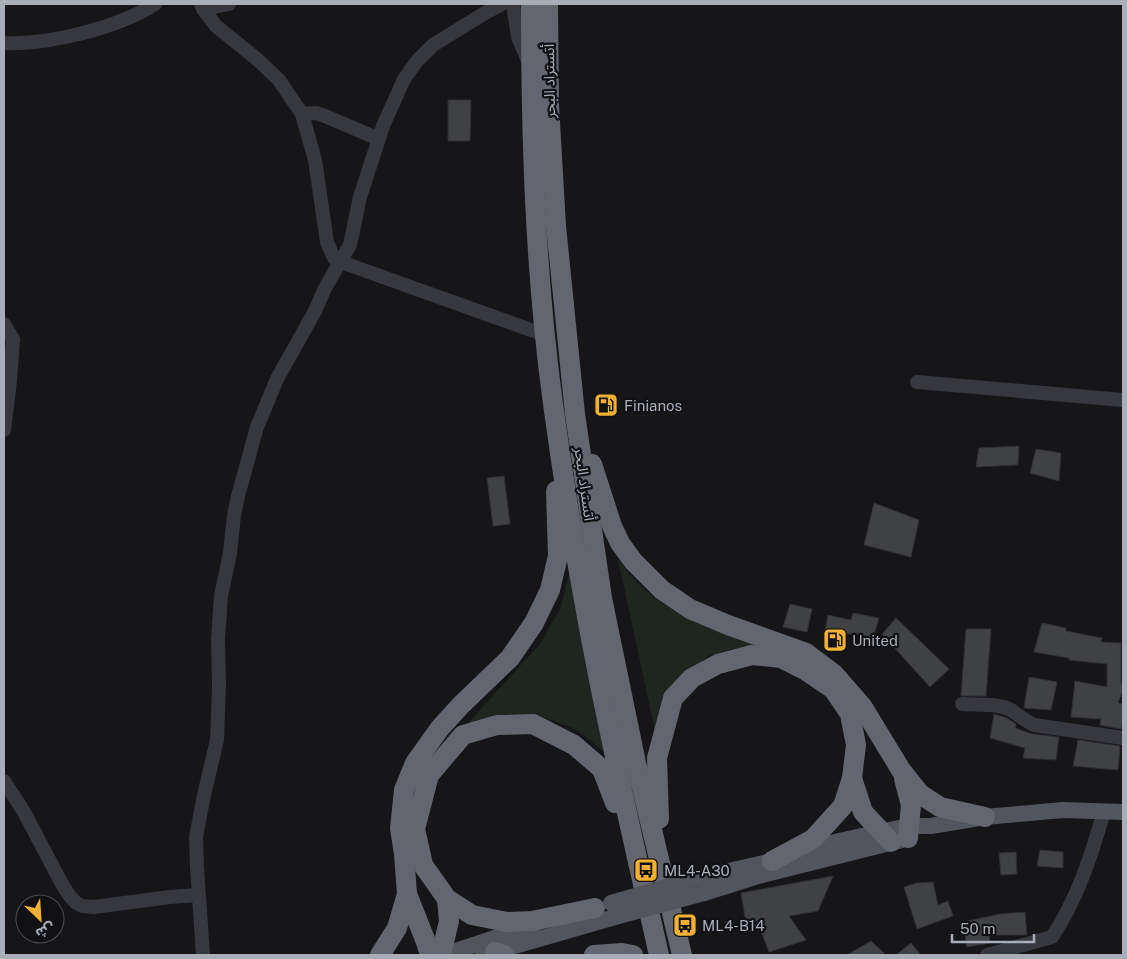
<svg xmlns="http://www.w3.org/2000/svg" width="1127" height="959" font-family="'Public Sans','Noto Sans Arabic',sans-serif">
	<rect width="100%" height="100%" fill="#161618"/>
	<g fill="#1e261f">
		<path d="M618,559C625,568 632,578 641,586C675,618 718,631 761,646L733,649L708,656L680,678L655,731Z"/>
		<path d="M572,562L604,752L577,730L541,716L503,714L468,723L540,644L560,609Z"/>
	</g>
	<g fill="#404145" stroke="#303034">
		<path d="M448,100H471L470,141H448Z"/>
		<path d="M1019,446L1018,465L976,467L979,448Z"/>
		<path d="M1036,449L1061,453L1059,481L1030,473Z"/>
		<path d="M504,476L510,524L493,526L487,478Z"/>
		<path d="M874,503L919,520L911,557L864,545Z"/>
		<path d="M790,604L812,609L807,632L783,627Z"/>
		<path d="M853,613L879,618L873,638L845,633L844,635L825,630L828,615L851,620Z"/>
		<path d="M896,618L949,669L930,687L882,634Z"/>
		<path d="M1042,623L1066,628V631L1102,638L1101,642L1121,643V684H1123V689L1118,703L1123,704V719L1121,729L1100,725L1101,719L1071,717L1075,681L1107,687V664L1069,660V658L1034,652Z"/>
		<path d="M966,629H991L986,696H961Z"/>
		<path d="M1029,677L1057,682L1051,710L1024,708Z"/>
		<path d="M994,714L1007,718L1016,724L1015,728L1032,734L1059,737L1056,760L1023,758L1025,748L990,738Z"/>
		<path d="M1078,740L1120,746L1118,770L1073,766Z"/>
		<path d="M1040,850L1063,852V868L1037,866Z"/>
		<path d="M1016,852L1017,874L1001,875L999,853Z"/>
		<path d="M833,876L818,911L789,916L806,940L769,952L757,921L746,923L741,893Z"/>
		<path d="M933,882L938,905L948,901L953,916L917,929L904,887L917,883Z"/>
		<path d="M1025,912L1027,935H989L990,943L967,947L963,922L1000,914Z"/>
		<path d="M871,941L886,955H847Z"/>
		<path d="M911,943L921,955H896Z"/>
	</g>
	<g fill="none" stroke-linecap="round" stroke-linejoin="round">
		<g stroke="#37383d" stroke-width="14">
			<path d="M201,4L203,9L216,26L258,60L279,80L302,114L315,160L327,242L334,258L341,262L545,335"/>
			<path d="M513,4L518,37L529,63"/>
			<path d="M203,9L229,4"/>
			<path d="M4,43C49,45 117,28 155,4"/>
			<path d="M302,114L316,113L325,116L379,139"/>
			<path d="M4,324L13,339L10,381L4,430"/>
			<path d="M917,382L1123,400"/>
			<path d="M962,704C976,705 1000,703 1011,710C1019,715 1025,721 1034,725L1123,738"/>
			<path d="M4,781L24,812L62,884L69,895L75,902L82,906L94,907L170,897L198,895"/>
			<path d="M203,955L197,867L196,837L204,795L217,740L219,685L218,639L221,596L230,553L234,515L238,496L257,427L277,379L315,311L325,288L350,245L360,197L383,126L404,79L417,61L433,45L485,13L502,4"/>
			<path d="M987,955L1052,937C1077,900 1092,854 1104,811"/>
		</g>
		<g stroke="#53555c" stroke-width="16">
			<path d="M698,878L772,861L839,841L908,826H931L985,817L1063,810L1123,812"/>
			<path d="M704,893L758,876L902,840"/>
			<path d="M443,955L534,925"/>
			<path d="M483,955L615,917"/>
		</g>
		<g stroke="#63666e" stroke-width="20">
			<path d="M531,4C531,138 535,271 553,404C569,521 589,637 614,752C628,820 644,888 659,955"/>
			<path d="M548,4L549,105L556,226L575,414L602,598L636,763L682,955"/>
			<path d="M592,464L612,526L620,543L633,561L662,590L690,609L728,625L806,653L834,674L862,706L901,770L920,794L940,807L985,817"/>
			<path d="M852,778L863,812L891,842"/>
			<path d="M904,779L911,805L908,838"/>
			<path d="M659,819L657,758L673,698L692,678L718,664L752,655L781,658L805,670L833,689L850,714L856,745L852,778L843,806L813,839L772,861"/>
			<path d="M407,894L426,942L430,955"/>
			<path d="M595,908L532,921L507,922L472,915L447,899L423,865L415,829L429,775L463,735L497,725L533,724L574,745L602,769L615,803"/>
			<path d="M495,952L504,955"/>
			<path d="M380,955L397,928L407,894L404,854L400,828L404,790L415,763L440,728L461,705L510,658L534,623L550,590L558,556L556,491"/>
			<path d="M441,955L449,921L447,899"/>
			<path d="M594,955L622,953L633,955"/>
		</g>
		<g stroke="#53555c" stroke-width="16">
			<path d="M611,903L698,878"/>
			<path d="M615,917L704,893"/>
		</g>
	</g>
	<defs>
		<g id="fuel-square" transform="scale(1.25)"><rect x="-9" y="-9" width="18" height="18" rx="4" fill="#f2b134" stroke="#111113"/><path d="M-5.5-6h7V0h2V4h1.3V-2.5L3-4.5l.8-.8L6-3V5H2.5V1h-1V6h-7ZM-4.2-4.7v3.2H.2V-4.7Z" fill="#111"/></g>
		<g id="bus-square" transform="scale(1.25)"><rect x="-9" y="-9" width="18" height="18" rx="4" fill="#f2b134" stroke="#111113"/><path d="M-5-6H5V4H4V6H2V4H-2V6H-4V4H-5ZM-3.5-4V0h7V-4ZM-3.5 1.2v1.5H-2V1.2ZM2 1.2v1.5H3.5V1.2Z" fill="#111"/></g>
	</defs>
	<g fill-rule="evenodd">
		<use href="#fuel-square" x="606" y="405"/>
		<use href="#fuel-square" x="835" y="640"/>
		<use href="#bus-square" x="646" y="870"/>
		<use href="#bus-square" x="685" y="925"/>
	</g>
	<g text-anchor="middle" dominant-baseline="central" stroke-width="4.5" stroke-linejoin="round" paint-order="stroke">
		<g font-size="15" fill="#a8adb8" stroke="#111113">
			<text transform="translate(549 81) rotate(-91)">أتستراد البحر</text>
			<text transform="translate(585 484) rotate(82)">أتستراد البحر</text>
		</g>
		<g font-size="15" fill="#a8adb8" stroke="#111113" text-anchor="start">
			<text x="624" y="405">Finianos</text>
			<text x="852" y="640">United</text>
			<text x="664" y="870">ML4-A30</text>
			<text x="702" y="925">ML4-B14</text>
		</g>
	</g>
	<rect width="1127" height="959" fill="none" stroke="#a8adb8" stroke-width="10"/>
	<g transform="translate(40 919) rotate(155)"><circle r="24" fill="#111113" stroke="#4d4f55"/>
	<path d="M0-4L9 19L0 12L-9 19Z" fill="#f2b134"/>
	<text y="-8" font-size="14" font-weight="bold" text-anchor="middle" fill="#a8adb8">ش</text>
	</g>
	<path d="M952 934v8h82v-8" fill="none" stroke="#a8adb8" stroke-width="2.5"/>
	<text x="960" y="934" font-size="15" fill="#a8adb8" stroke="#111113" stroke-width="4" paint-order="stroke">50 m</text>
</svg>
